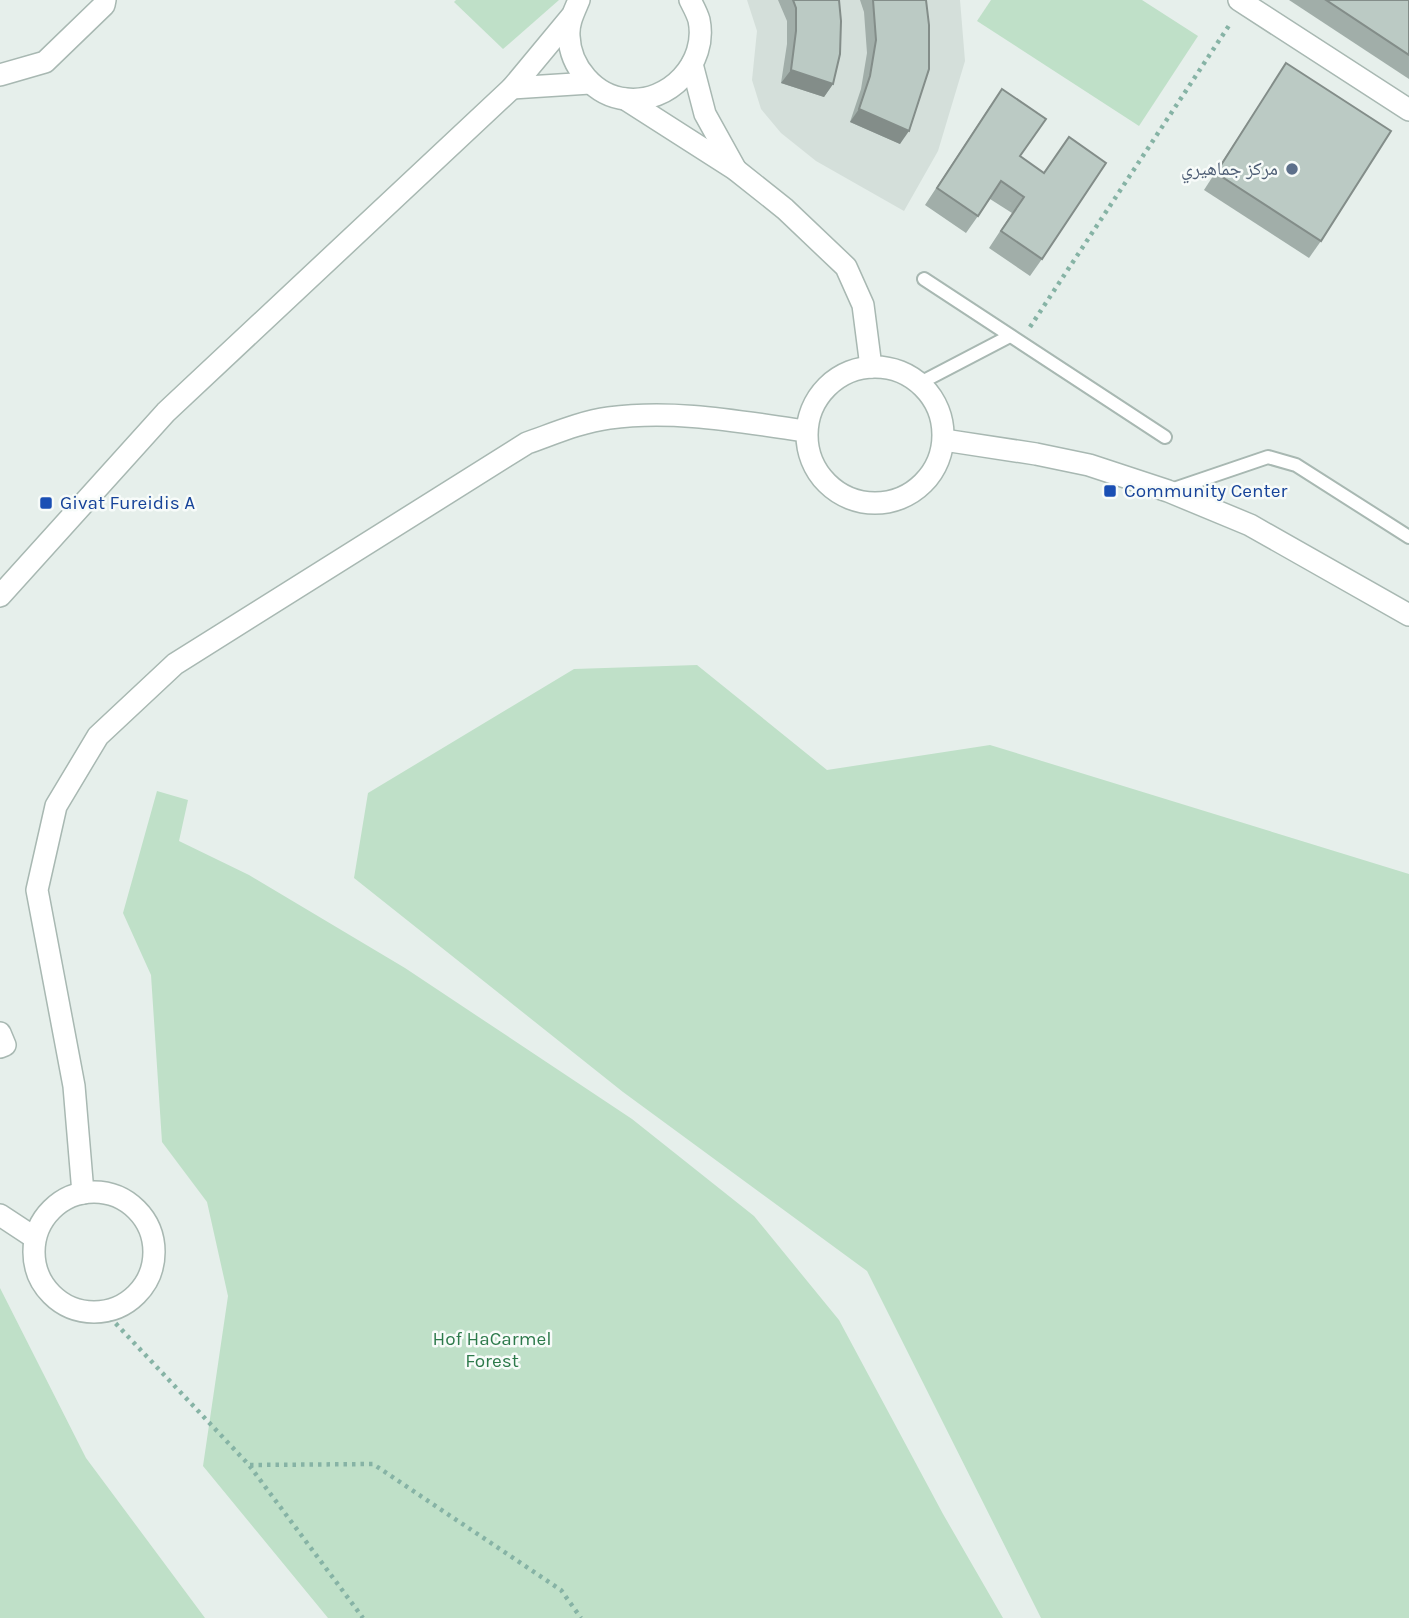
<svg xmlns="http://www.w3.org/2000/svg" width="1409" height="1618" font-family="Karla,'Noto Naskh Arabic',sans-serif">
	<rect width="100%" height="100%" fill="#e6efeb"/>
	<path fill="#d4dfda" d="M747,0H960L965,61L938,151L904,211L816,161L781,133L761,109L752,80L757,31Z"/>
	<g fill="#bfe0c8">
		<path d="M456,0H559L503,49L454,2Z"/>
		<path d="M991,0H1142L1198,36L1139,126L977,21Z"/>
		<path d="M697,665L827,770L990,745L1409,874V1618H1041L867,1271L623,1092L354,878L368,793L574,669Z"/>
		<path d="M157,791L188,800L179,841L249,875L405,968L632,1119L754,1216L839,1320L943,1514L1003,1618H328L203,1466L228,1296L207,1202L162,1142L151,975L123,913Z"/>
		<path d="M0,1288L86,1458L205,1618H0Z"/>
	</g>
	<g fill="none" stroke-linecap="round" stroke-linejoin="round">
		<g stroke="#a8b8b2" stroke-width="16">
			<g id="lane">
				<path d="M924,279L1165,437"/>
				<path d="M920,383L1010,336"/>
				<path d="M1168,491L1268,457L1296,465L1409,537"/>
			</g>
		</g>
		<g stroke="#a8b8b2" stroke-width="24">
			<g id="street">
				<path d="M579,0C574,12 568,23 569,36C570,67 595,96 626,99C669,104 708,63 699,20C697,13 693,6 690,0"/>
				<path d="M1239,0L1409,110"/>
				<path d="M692,64L705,114L736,170"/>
				<path d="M0,75L45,62L104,5L105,0"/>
				<path d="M512,88L590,83"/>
				<path d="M625,99L736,170L785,209L846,267L863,305L871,367"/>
				<circle cx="875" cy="435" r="68"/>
				<path d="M944,440L1036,454L1089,465L1168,491L1250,525L1409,615"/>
				<path d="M0,596L166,412L512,88L571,17"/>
				<path d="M0,1033L5,1045L0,1047"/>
				<circle cx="94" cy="1252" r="60"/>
				<path d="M83,1193L74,1086L37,890L56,806L98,736L175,664L527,443C553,434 580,422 609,418C675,409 741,422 806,431"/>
				<path d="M0,1215L35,1238"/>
			</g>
		</g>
		<g stroke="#86b3a5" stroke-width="4.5" stroke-dasharray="3.5 5" stroke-linecap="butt">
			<path d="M1030,327L1230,24"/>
			<path d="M104,1311L249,1465L363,1618"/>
			<path d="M250,1465L373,1464L561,1590L581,1618"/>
		</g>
		<use href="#lane" stroke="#fff" stroke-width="12"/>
		<use href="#street" stroke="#fff" stroke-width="21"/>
	</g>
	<g fill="#a1aea9">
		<path d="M778,0H839L833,84L824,97L781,83L787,44V21Z"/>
		<path d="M860,0H926L900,144L850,122L861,89L867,53L864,12Z"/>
		<path d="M1289,0H1409V79Z"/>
		<path d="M1286,63L1321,241L1309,258L1204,190Z"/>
		<path d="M990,106L1020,156L1042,259L1030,276L989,248L1012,213L990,199L966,233L925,205Z"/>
	</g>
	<g fill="#838d89">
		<path d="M791,70L833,84L824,97L781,83Z"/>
		<path d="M859,109L909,131L900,144L850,122Z"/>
	</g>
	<g fill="#bbcac4" stroke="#838d89" stroke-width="2">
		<path d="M793,0H839L841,21L840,54L833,84L791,70L796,31V8Z"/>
		<path d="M873,0H926L929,25V69L909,131L859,109L870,76L876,40Z"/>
		<path d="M1326,0H1409V55Z"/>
		<path d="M1286,63L1391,131L1321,241L1216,173Z"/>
		<path d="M1002,89L1046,119L1020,156L1044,173L1069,137L1106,163L1042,259L1001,231L1024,197L1001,181L978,216L937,188Z"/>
	</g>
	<circle fill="#5c6f8a" stroke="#f7fbf9" stroke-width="2.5" cx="1292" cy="169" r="7"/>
	<g fill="#1a4fb4" stroke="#f7fbf9" stroke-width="2.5">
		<rect x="1103" y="484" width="14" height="14" rx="3.5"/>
		<rect x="39" y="496" width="14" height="14" rx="3.5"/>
	</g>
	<g text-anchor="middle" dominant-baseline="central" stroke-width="5" stroke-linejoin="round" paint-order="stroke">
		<g font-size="19" fill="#4e5e75" stroke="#f7fbf9" text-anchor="end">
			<text x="1278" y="169">مركز جماهيري</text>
		</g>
		<g font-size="19" fill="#164399" stroke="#f7fbf9" text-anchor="start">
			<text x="1124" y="491">Community Center</text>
			<text x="60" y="503">Givat Fureidis A</text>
		</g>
		<g font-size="19" fill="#2d7a4b" stroke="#f7fbf9">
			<text x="492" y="1339">Hof HaCarmel<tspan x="492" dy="22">Forest</tspan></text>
		</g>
	</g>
</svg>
